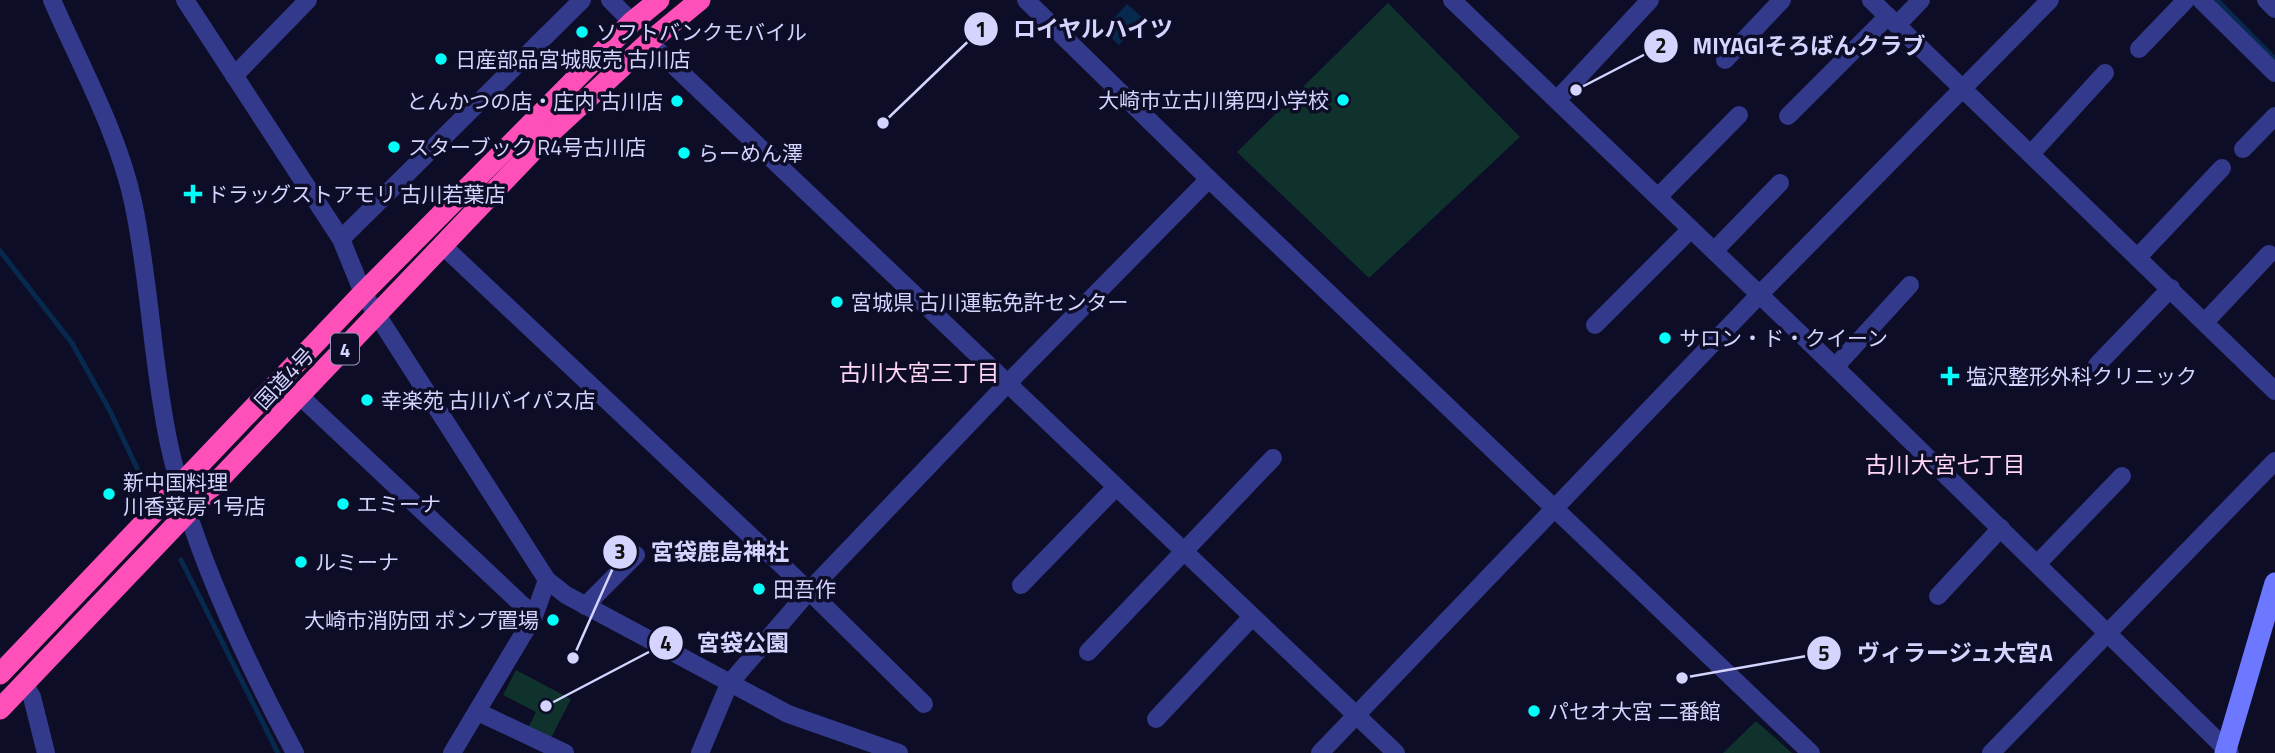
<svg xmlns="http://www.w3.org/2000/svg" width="2275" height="753" font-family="'Titillium Web','Noto Sans JP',sans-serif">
	<rect width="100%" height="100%" fill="#0e0d28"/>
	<g fill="#0f322d">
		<path d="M1388,3L1520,137L1369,278L1237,152Z"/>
		<path d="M516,670L571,699L551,738L529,726L536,712L503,695Z"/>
		<path d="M1756,721L1792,753H1723Z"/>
	</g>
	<path fill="#07294d" d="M1127,4L1144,19L1119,45L1103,30Z"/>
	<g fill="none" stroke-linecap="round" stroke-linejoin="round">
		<g stroke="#07294d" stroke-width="5">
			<path d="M2217,0L2275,59"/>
			<path d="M0,251L72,343L110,411L145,485"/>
			<path d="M181,560L278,753"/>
		</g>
		<g stroke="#333a8b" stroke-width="18">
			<path d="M52,0C80,65 118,132 133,202C150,281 152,364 169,444C191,546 245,660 295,753"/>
			<path d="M185,0L341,239L363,293L547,580L566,595L788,714L899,753"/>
			<path d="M610,0L632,22"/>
			<path d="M1026,0L1209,179L1811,753"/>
			<path d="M1452,0L1835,367L2230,753"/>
			<path d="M1871,0L2275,391"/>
			<path d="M2201,0L2275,73"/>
			<path d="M2266,0L2275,9"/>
			<path d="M1897,25L1921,0"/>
			<path d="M649,42L1396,753"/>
			<path d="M2139,49L2186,0"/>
			<path d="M1725,60L1782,0"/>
			<path d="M234,76L308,0"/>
			<path d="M1557,100L1650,0"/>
			<path d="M1788,116L1888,16"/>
			<path d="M2243,149L2275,116"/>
			<path d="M2031,154L2105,73"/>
			<path d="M1658,197L1739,115"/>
			<path d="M341,239L582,0"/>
			<path d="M442,245L809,591L924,704"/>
			<path d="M1714,251L1780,183"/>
			<path d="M2138,257L2222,168"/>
			<path d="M2205,322L2269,254"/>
			<path d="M1595,325L1691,229"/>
			<path d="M2097,365L2171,288"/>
			<path d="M1835,367L1910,285"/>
			<path d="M301,397L534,616"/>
			<path d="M2038,563L2122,476"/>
			<path d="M1021,585L1116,487"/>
			<path d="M1938,596L2001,528"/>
			<path d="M585,606L636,555"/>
			<path d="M1088,652L1273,458"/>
			<path d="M24,684L32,697L46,753"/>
			<path d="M478,712L565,753"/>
			<path d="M1156,719L1252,617"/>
			<path d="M452,753L534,616L547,580"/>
			<path d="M700,753L729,684L809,591L1007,384L1209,179"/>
			<path d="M1320,753L1760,294L2050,0"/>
			<path d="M1991,753L2275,461"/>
		</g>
		<path stroke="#6b78ff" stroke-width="21" d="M2225,753L2275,583"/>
		<g stroke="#ff4fb8" stroke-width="21">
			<path d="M0,674L363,293L632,22L659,0"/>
			<path d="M0,709L548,135L649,42L700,0"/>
		</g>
	</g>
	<g fill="#00fffa" stroke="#0e0d28" stroke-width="2.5">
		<circle cx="582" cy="32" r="7"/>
		<circle cx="441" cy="59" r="7"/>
		<circle cx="1343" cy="100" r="7"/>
		<circle cx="677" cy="101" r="7"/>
		<circle cx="394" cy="147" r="7"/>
		<circle cx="684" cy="153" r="7"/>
		<path d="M189.5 183.5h7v7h7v7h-7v7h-7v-7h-7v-7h7z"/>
		<circle cx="837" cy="302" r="7"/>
		<circle cx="1665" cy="338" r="7"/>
		<path d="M1946.5 365.5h7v7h7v7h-7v7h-7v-7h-7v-7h7z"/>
		<circle cx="367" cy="400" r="7"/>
		<circle cx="109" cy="494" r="7"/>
		<circle cx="343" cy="504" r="7"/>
		<circle cx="301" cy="562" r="7"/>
		<circle cx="759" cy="589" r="7"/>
		<circle cx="553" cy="620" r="7"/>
		<circle cx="1534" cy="711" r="7"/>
	</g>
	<g text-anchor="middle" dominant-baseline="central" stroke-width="7" stroke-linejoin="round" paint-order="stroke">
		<rect fill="#0e0d28" stroke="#9998be" stroke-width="2" x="331" y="333.5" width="28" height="31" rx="5"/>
		<g font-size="19" font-weight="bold" fill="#d4d4ff">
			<text x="345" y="349">4</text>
		</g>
		<g font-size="21" fill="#d4d4ff" stroke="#0e0d28" text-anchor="start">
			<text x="596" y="32">ソフトバンクモバイル</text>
			<text x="455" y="59">日産部品宮城販売 古川店</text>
			<text x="1329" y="100" text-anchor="end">大崎市立古川第四小学校</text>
			<text x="663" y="101" text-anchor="end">とんかつの店・庄内 古川店</text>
			<text x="408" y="147">スターブック R4号古川店</text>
			<text x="698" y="153">らーめん澤</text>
			<text x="207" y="194">ドラッグストアモリ 古川若葉店</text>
			<text x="851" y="302">宮城県 古川運転免許センター</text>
			<text x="1679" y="338">サロン・ド・クイーン</text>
			<text x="1966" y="376">塩沢整形外科クリニック</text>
			<text x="381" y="400">幸楽苑 古川バイパス店</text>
			<text x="123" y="482">新中国料理<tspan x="123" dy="24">川香菜房 1号店</tspan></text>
			<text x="357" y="504">エミーナ</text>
			<text x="315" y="562">ルミーナ</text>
			<text x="773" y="589">田吾作</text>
			<text x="539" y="620" text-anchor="end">大崎市消防団 ポンプ置場</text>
			<text x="1548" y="711">パセオ大宮 二番館</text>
		</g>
		<g font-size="21" fill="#d4d4ff" stroke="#0e0d28">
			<text transform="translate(284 378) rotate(-47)">国道4号</text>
		</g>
		<g font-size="23" fill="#ffd6f5" stroke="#0e0d28">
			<text x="919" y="372">古川大宮三丁目</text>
			<text x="1945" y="464">古川大宮七丁目</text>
		</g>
	</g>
	<path fill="none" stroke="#d4d4ff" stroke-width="2.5" d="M883 123L981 29M1576 90L1661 46M573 658L620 552M546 706L666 643M1682 678L1824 653"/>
	<g fill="#d4d4ff" stroke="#0e0d28" stroke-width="2.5">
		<circle cx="883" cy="123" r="7"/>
		<circle cx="1576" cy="90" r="7"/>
		<circle cx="573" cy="658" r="7"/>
		<circle cx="546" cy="706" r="7"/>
		<circle cx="1682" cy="678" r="7"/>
		<circle cx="981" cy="29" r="18"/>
		<circle cx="1661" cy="46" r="18"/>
		<circle cx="620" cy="552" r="18"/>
		<circle cx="666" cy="643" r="18"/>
		<circle cx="1824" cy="653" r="18"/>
	</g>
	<g font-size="21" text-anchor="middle" font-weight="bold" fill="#111">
		<text x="981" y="37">1</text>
		<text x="1661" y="53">2</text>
		<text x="620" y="559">3</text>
		<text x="666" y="651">4</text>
		<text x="1824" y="661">5</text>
	</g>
	<g font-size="23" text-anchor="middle" font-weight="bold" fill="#d4d4ff" stroke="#0e0d28" stroke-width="7" stroke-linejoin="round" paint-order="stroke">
		<text x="1093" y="37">ロイヤルハイツ</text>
		<text x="1809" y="54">MIYAGIそろばんクラブ</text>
		<text x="720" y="560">宮袋鹿島神社</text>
		<text x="743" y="651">宮袋公園</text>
		<text x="1955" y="661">ヴィラージュ大宮A</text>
	</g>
</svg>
